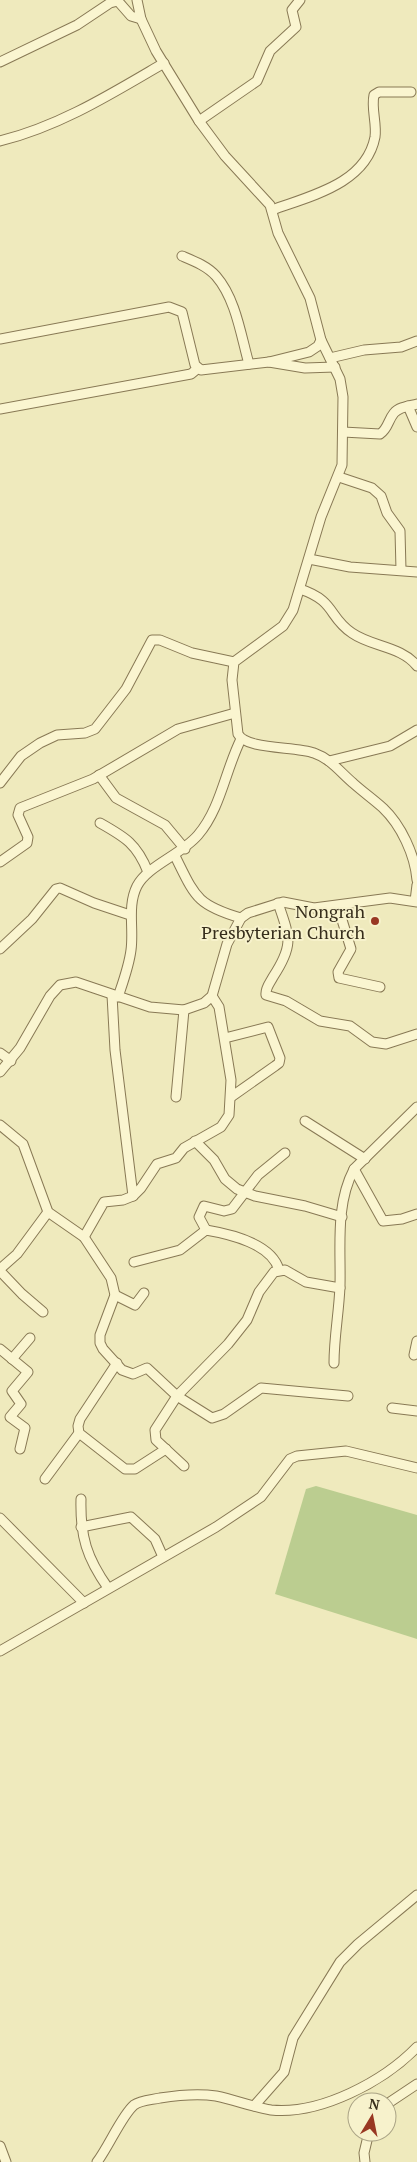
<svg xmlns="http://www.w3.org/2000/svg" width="417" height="2162" font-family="'PT Serif',serif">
	<rect width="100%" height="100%" fill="#efeabd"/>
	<path fill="#bbcd90" d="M316,1486L417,1515V1639L275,1594L306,1489Z"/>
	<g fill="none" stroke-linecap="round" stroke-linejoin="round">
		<g stroke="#887955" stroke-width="11">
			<g id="minor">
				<path d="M117,0L131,16L141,19"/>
				<path d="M137,0L141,19L156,51L199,121L225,156L270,205L278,233L310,298L321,340L340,379L343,397L342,465L321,517L293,610L283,626L234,662L232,680L238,734C246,750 296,746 314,753C331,759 340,772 353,783C363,792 373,799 383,808C401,825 415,855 417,880"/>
				<path d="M0,62L77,25L110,3L118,1"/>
				<path d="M199,121L257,81L270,51L296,27L292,10L300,0"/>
				<path d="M0,141C60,126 111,94 164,63"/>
				<path d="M272,210C310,196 366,184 375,137C377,123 371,109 374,95L379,92H411"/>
				<path d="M182,256C194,261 207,266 216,276C236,299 241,336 249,364"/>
				<path d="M0,339L169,307L182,312L195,365L201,370L269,362L309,352L318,346L321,340"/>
				<path d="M330,358L364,350L401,347L417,341"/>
				<path d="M269,362L305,368L335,367"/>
				<path d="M408,406L417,427"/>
				<path d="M0,409L191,374L197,369"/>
				<path d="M343,432L380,434C388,429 388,420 394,413C399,407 409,406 417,404"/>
				<path d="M339,477L372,488L381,496L387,513L400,531L401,570"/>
				<path d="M309,559L350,567L417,572"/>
				<path d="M300,589C336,601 328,617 352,633C372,647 401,646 417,666"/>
				<path d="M329,761L390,746L417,730"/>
				<path d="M99,775L116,798L165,825L185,849"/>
				<path d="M0,783L21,756L40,743L57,735L85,733L95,729L126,689L152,640H160L192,653L234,662"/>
				<path d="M100,823C125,837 137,844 148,872"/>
				<path d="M175,856C195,896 196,905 241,918"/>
				<path d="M0,862L27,843L28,837L18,815L20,808L93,779L178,729L235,713"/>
				<path d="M415,901L417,885"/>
				<path d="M278,903C290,938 294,945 273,977C270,983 265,988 266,995L286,1001L320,1021L350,1026L372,1042L386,1044L417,1034"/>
				<path d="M338,907L351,949L338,972L339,978L380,987"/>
				<path d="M0,949L32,919L56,889L60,888L94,903L130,915"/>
				<path d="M118,997C123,982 129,966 131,950C134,928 127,906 137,886C147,866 181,855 198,835C221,808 225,771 241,739"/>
				<path d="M225,1038L268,1027L280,1058L279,1063L275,1066L231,1097"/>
				<path d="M0,1053L11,1061"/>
				<path d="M0,1072L20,1048L50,996L60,985L76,982L150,1007L184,1010L204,1003L212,996L227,944L241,918L248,913L283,902L314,908L390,898L417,902"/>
				<path d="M176,1097L184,1010"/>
				<path d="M305,1121L365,1159"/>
				<path d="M0,1125L23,1144L48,1212L84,1237L111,1278L115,1295L100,1335V1343L103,1349L122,1370L133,1374L147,1368L177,1396L212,1418L224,1414L261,1388L348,1396"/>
				<path d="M195,1141L214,1160L225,1179L237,1189L255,1196L305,1206L342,1217"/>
				<path d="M354,1169L383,1221L402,1219L417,1214"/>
				<path d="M133,1196L141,1188L157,1164L176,1158L184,1148L221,1127L229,1115L231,1080L219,1007L212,996"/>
				<path d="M206,1230L199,1217L204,1206L224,1211L232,1209L258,1175L285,1153"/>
				<path d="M84,1237L104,1202L123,1200L133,1196L115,1050L112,995"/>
				<path d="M134,1262L180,1250L206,1230C230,1234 272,1244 279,1270"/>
				<path d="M0,1269L17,1254L48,1212"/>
				<path d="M0,1271L22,1294L43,1312"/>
				<path d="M115,1295L135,1305L144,1293"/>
				<path d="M0,1349L28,1372L12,1391L21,1404L10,1417L25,1428L20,1449"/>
				<path d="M414,1355L417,1341"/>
				<path d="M12,1359L30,1338"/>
				<path d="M117,1363L80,1419L78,1426L79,1433L125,1469H135L166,1449"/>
				<path d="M334,1363C334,1337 339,1312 340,1286C341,1248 335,1205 354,1169L417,1107"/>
				<path d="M392,1408L417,1411"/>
				<path d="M184,1466L156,1440L155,1430L177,1396L228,1344L247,1320L259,1292L274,1272L285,1270L306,1282L340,1288"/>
				<path d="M45,1479L79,1433"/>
				<path d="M81,1499C80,1537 87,1558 108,1588"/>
				<path d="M0,1518L84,1603"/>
				<path d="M81,1527L131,1517L155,1539L163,1557"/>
				<path d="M0,1651L216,1527L261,1497L290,1459L297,1456L346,1451L417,1468"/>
				<path d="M387,2104L417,2084"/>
				<path d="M254,2106L284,2072L293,2038L340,1962L358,1944L417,1895"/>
				<path d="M0,2146L6,2162"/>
				<path d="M97,2162C108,2148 122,2115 134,2105C141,2100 151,2100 160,2098C179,2095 197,2093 216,2096C235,2100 253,2107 271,2110C321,2115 384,2081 417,2047"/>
				<path d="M365,2162L364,2153L369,2132"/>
			</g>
		</g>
		<use href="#minor" stroke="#faf5d0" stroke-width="9"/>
	</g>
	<circle fill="#993823" stroke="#f7f2cc" stroke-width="2" cx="375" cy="921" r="5"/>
	<g text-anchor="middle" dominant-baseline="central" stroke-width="4" stroke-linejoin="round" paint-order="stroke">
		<g font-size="18" fill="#362d1b" stroke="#f7f2cc" text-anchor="end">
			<text x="365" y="911">Nongrah<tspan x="365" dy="21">Presbyterian Church</tspan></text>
		</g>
	</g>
	<g transform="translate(372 2117) rotate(10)"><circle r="24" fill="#f7f2cc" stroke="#aaa385"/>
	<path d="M0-4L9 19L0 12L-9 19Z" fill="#993823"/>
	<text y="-8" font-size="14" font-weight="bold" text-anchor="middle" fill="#362d1b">N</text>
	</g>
</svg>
